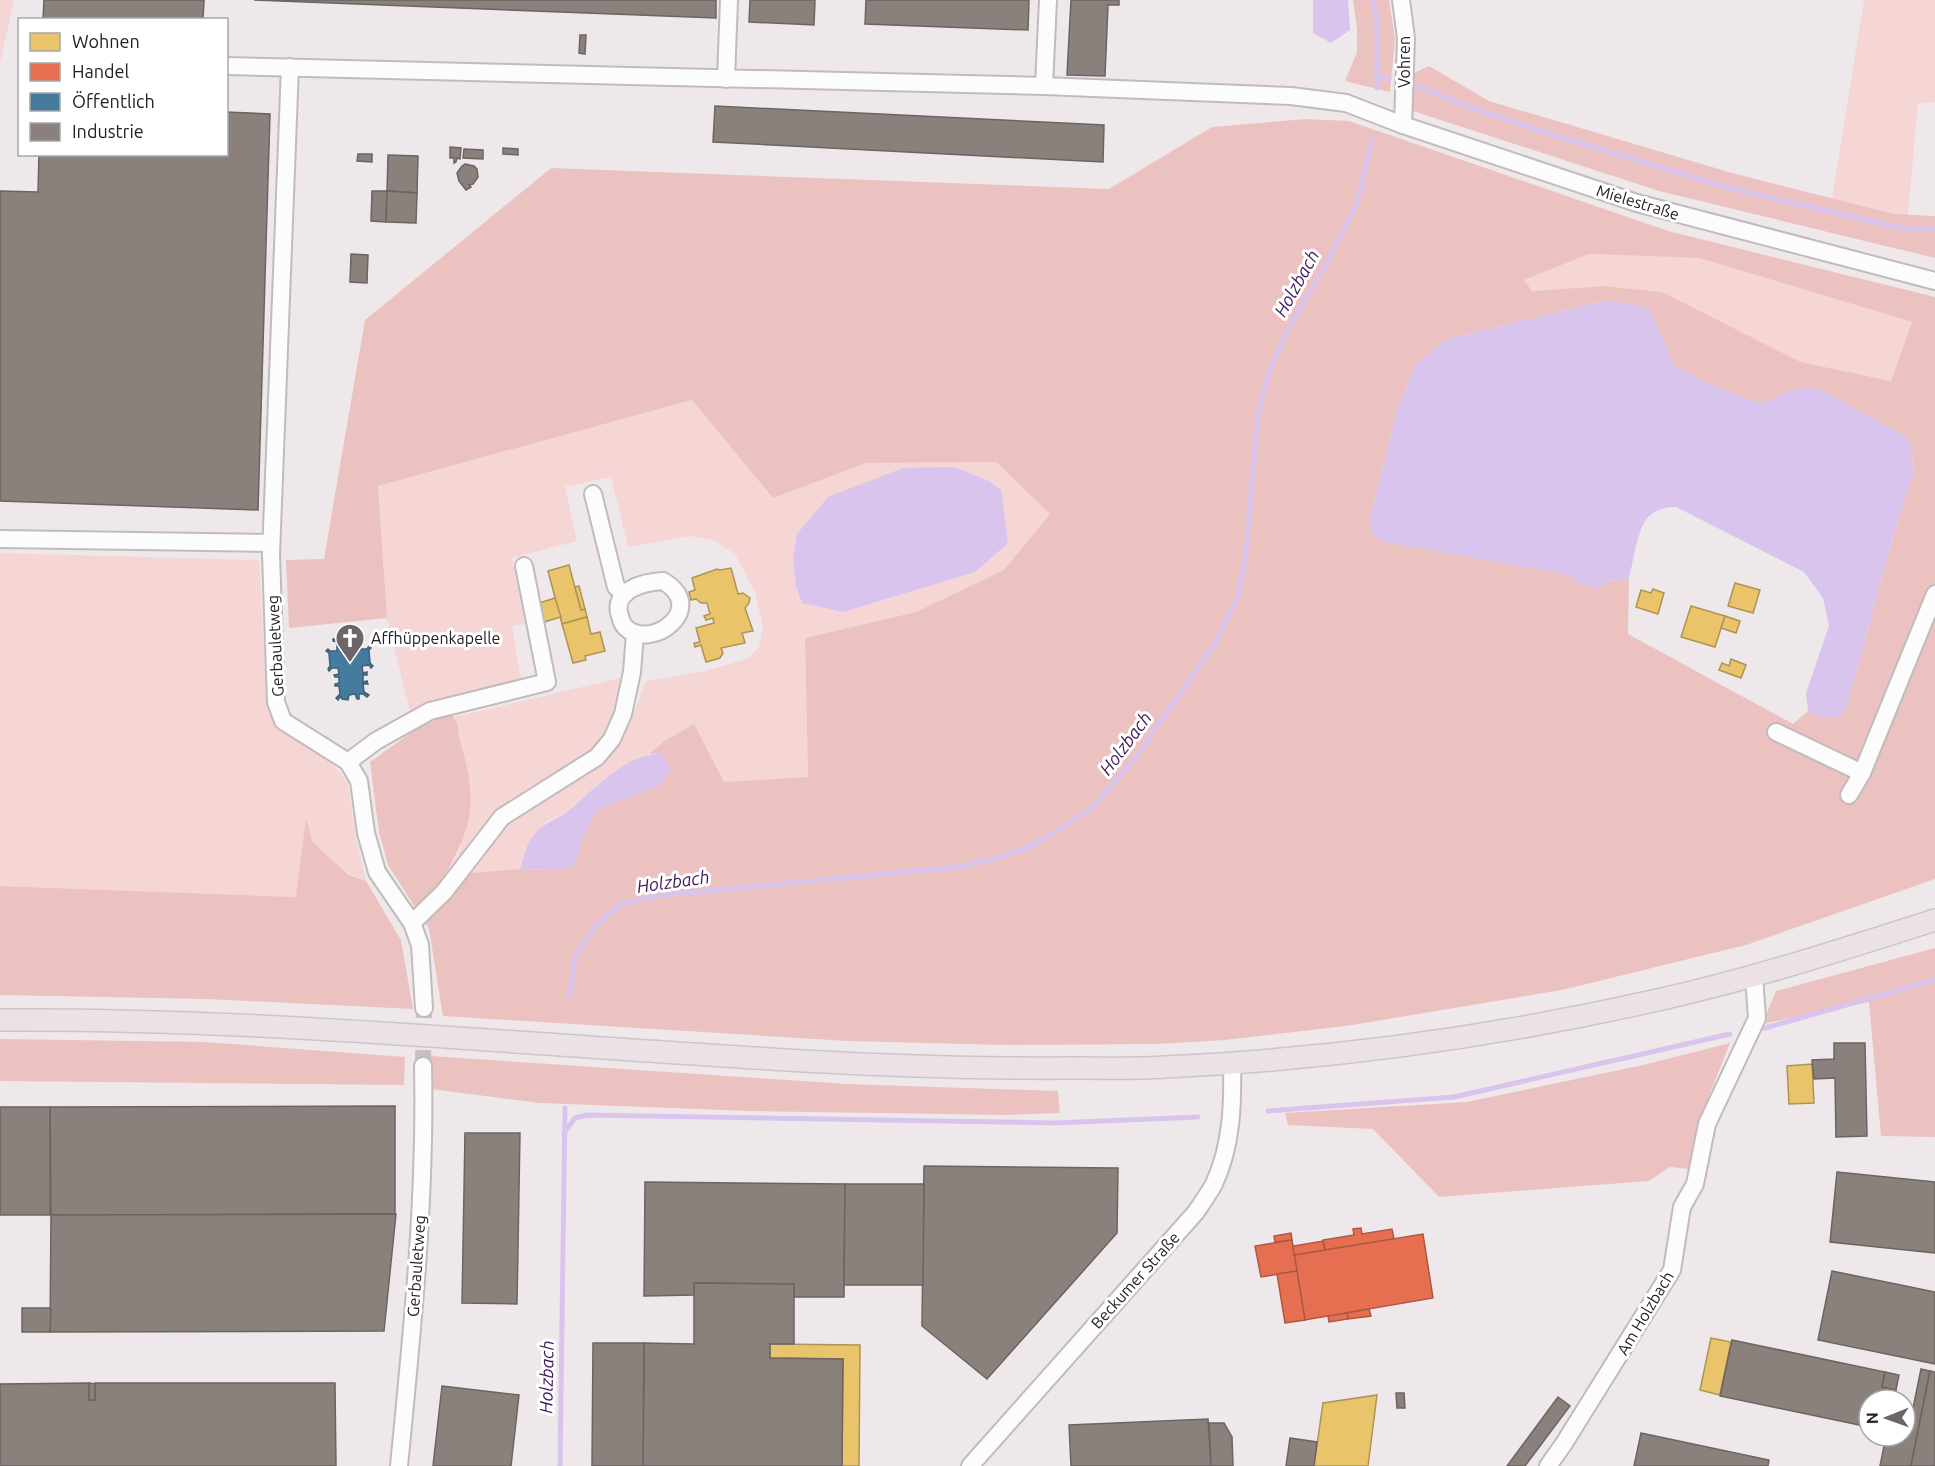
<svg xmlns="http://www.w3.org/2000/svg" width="1935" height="1466" font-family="Ubuntu,sans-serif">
	<rect width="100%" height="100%" fill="#efe8eb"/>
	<g fill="#f5d6d4">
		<path d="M0,0H14L0,64Z"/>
		<path d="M1864,0H1935V102L1918,103L1908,215L1894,214L1832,199Z"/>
		<path d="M1589,254L1699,258L1912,322L1892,381L1801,362L1662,292L1604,286L1531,291L1524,280Z"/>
		<path d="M693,400L773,497L866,463L996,462L1050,514L1004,570L916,612L805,638L808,777L724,782L694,724L666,740L649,754L615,771L565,813L546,822L529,842L520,869L467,873L509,821L603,759L630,723L646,681L705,671L747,659L759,647L763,626L755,593L735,554L713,540L689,536L628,547L611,477L565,487L577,541L512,558L525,623L512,626L521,680L439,699L410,712L387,618L378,486Z"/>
		<path d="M0,553L259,560L267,704L274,722L314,749L336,768L348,783L356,837L366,881C346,874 326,860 313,842C309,836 309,826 306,820L296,897L0,886Z"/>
		<path d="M625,677C621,695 619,719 607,734C588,761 544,775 517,797C491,818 473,848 453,874L445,875L461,848L458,737L454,717Z"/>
	</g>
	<g fill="#ebc2c0" fill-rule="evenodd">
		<path d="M1353,0H1389L1395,39L1390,92L1345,81L1357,52V29Z"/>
		<path d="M1429,66L1489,101L1732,173L1894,214L1935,216V258L1659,191L1410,110L1412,74Z"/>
		<path d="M1306,119L1349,121L1668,231L1935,297V879L1746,945L1562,990L1346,1026L1225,1040L1158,1044L1006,1045L848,1041L443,1016L429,929L388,865L379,832L370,762L415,730L451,712L457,723C458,736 462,747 465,759C477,808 469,832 445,875L520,869L557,870L573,866L583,837L598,809L659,786L662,753L649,754L666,740L694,724L724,782L808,777L805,638L916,612L1004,570L1050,514L996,462L866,463L773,498L692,400L378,486L387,618L289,628L286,560L324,559L365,320L551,168L1109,189L1212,127ZM1589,254L1699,258L1912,322L1891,381L1801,362L1662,292L1604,286L1532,291L1524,280ZM1608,300L1648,308L1675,366L1705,382L1753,401H1769L1785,392L1911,446L1914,469L1891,544L1847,706L1821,717L1808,711L1793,724L1628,634L1629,579L1578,584L1570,575L1480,558L1372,531L1370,519L1398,408L1415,365L1447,339Z"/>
		<path d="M306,818L312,841L328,857L349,875L366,881L401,940L413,1009L206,999L0,995V886L296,897Z"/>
		<path d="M1935,948V1137L1881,1136L1869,1002L1762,1024L1776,991Z"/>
		<path d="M0,1039L205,1042L405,1057L404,1085L0,1081Z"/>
		<path d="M1730,1043L1699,1121L1690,1169L1670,1167L1649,1181L1439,1197L1373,1129L1288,1125L1285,1113L1467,1102L1643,1065Z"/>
		<path d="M431,1056L846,1084L1058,1091L1060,1113L1004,1115L750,1111L540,1103L431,1089Z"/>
	</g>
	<g fill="#d9c4ed">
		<path d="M1313,0H1348L1350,30L1331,43L1313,33Z"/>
		<path d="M1608,300L1649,308L1675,366L1705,382L1753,401H1769L1785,392L1807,387L1824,391L1906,437L1911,446L1914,469L1891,544L1847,706L1839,718L1821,717L1808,711L1806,693L1829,626L1823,598L1804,572L1676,507C1665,506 1649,512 1644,523C1636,538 1633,562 1629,579L1608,581L1598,589L1578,584L1570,575L1379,541L1371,531L1370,519L1398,408L1415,365L1447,339Z"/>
		<path d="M954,467L987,480L1001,490L1008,543L975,572L843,612L802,603L796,586L793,559L797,534L828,497L903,468Z"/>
		<path d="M662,753L671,771L659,786L598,809L583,837L574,866L557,870L520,869C523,861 525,850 529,842C540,823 553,822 568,811C596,788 624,755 662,753Z"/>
	</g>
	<g fill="#e9c46a" stroke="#ae9355" stroke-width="1.5">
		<path d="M569,565L581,610L585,609L587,617L562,624L548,571Z"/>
		<path d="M731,568L738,594L743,593L750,598L749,603L745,608L753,631L742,633L745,643L721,648L723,653L720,658L706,662L701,645L695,647L694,643L700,642L696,628L714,623L713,618L706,620L704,616L710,614L707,603H701L696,599L691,600L689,592L695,590L692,578L717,569L720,570Z"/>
		<path d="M1735,583L1760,590L1753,613L1728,606Z"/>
		<path d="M579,586L585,609L581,610L575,587Z"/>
		<path d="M1653,589L1664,593L1658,614L1636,607L1641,590L1651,593Z"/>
		<path d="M555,598L561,617L544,622L539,603Z"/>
		<path d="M1691,606L1725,616L1715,647L1681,637Z"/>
		<path d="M1725,616L1740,621L1736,633L1721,628Z"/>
		<path d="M587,617L591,634L600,632L605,651L585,656L586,660L573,663L562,624Z"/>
		<path d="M1731,659L1746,665L1741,678L1719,670L1722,663L1729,666Z"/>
		<path d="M1812,1064L1814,1103L1789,1104L1787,1066Z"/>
		<path d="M1711,1338L1731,1342L1720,1395L1700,1390Z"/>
		<path d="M770,1344L860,1345L859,1466H842L843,1359L770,1358Z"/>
		<path d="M1377,1395L1368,1466H1314L1323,1403Z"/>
	</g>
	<g fill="#e76f51" stroke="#ad5743" stroke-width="1.5">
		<path d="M1361,1228L1362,1234L1392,1229L1394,1239L1325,1250L1323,1240L1354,1235L1353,1229Z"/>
		<path d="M1291,1233L1292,1240L1275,1242L1274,1236Z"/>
		<path d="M1423,1234L1433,1298L1305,1320L1294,1255Z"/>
		<path d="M1292,1240L1297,1271L1261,1277L1255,1246Z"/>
		<path d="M1323,1241L1325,1250L1294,1255L1293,1246Z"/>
		<path d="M1297,1271L1305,1320L1285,1323L1277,1274Z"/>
		<path d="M1369,1309L1371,1316L1348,1319L1347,1313Z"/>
		<path d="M1347,1313L1348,1319L1329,1322L1328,1316Z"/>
	</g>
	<path fill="#457b9d" stroke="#3b6078" stroke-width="1.5" d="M352,630L354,631L353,634L359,639L362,637L363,639L360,641L361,649H367L369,646L371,648L369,650L370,663L373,666L371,668L369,665L362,666L363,673L367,672V675H363V682L367,681L368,684H363L364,692L369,695L367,697L363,694H359V699H357L355,694L349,695L348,700L342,699L341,696L338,700L336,698L340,694L339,686H335V684L339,683V677H335L334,675L339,674L338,668H332L329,671L328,669L330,666L329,653L326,651L328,649L330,651H337V642L333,641V639L337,640L342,635L340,632L342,631L344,634H351Z"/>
	<g fill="#8a817c" stroke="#6c6461" stroke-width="1.5">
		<path d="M44,0H204L203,20H43Z"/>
		<path d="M254,0H716V18Z"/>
		<path d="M750,0H815L814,25L749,22Z"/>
		<path d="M866,0H1029L1028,30L865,24Z"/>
		<path d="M1071,0H1119V5H1108L1105,76L1067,75Z"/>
		<path d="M580,35H586L585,54L579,53Z"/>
		<path d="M715,106L1104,125L1103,162L713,142Z"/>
		<path d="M226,112L270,114L258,510L0,501V191L38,192L39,154H226Z"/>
		<path d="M450,147L461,148L460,159L457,158L456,162L454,163V158H450Z"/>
		<path d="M503,148L518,149V155L503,154Z"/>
		<path d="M464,149L483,150V159L463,158Z"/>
		<path d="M358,154H372V162L357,161Z"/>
		<path d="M388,155L418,156L417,193L387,191Z"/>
		<path d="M465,164L474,166L477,169L478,177L473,184L469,185L471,187L466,190L459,181L457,173L462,166Z"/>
		<path d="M372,191H387L386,222L371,221Z"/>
		<path d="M387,191L417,193L416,223L386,222Z"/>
		<path d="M351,254L368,255L367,283L350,282Z"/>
		<path d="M1834,1043H1865L1867,1136L1836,1137L1835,1078L1814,1079L1812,1060L1834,1059Z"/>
		<path d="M395,1106V1214L51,1215L50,1107Z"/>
		<rect x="0" y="1107" width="50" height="108"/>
		<path d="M465,1133H520L517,1304L462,1303Z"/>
		<path d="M924,1166L1118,1168L1117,1233L987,1379L922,1326Z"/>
		<path d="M1837,1172L1935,1182V1253L1830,1242Z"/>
		<path d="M645,1182L845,1184L844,1297H794V1284L694,1283V1295L644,1296Z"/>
		<path d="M845,1184H924L923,1285H844Z"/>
		<path d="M396,1214L384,1331L50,1332L51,1215Z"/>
		<path d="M1832,1271L1935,1292V1364L1818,1340Z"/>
		<path d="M694,1283L794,1284V1344H770V1358L843,1359L842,1466H643L644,1343L694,1344Z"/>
		<path d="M22,1308H51L50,1332H22Z"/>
		<path d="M1732,1340L1885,1372L1882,1387L1896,1390L1894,1400H1869V1427L1720,1396Z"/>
		<path d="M593,1343H644L643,1466H592Z"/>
		<path d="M1921,1369L1930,1371L1911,1466H1880L1886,1436H1905V1412L1912,1413Z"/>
		<path d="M1930,1371L1935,1372V1466H1911Z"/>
		<path d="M1885,1372L1899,1375L1896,1390L1882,1387Z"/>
		<path d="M89,1383V1400H95V1383H335L336,1466H0V1384Z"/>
		<path d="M89,1383L95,1384V1400H89Z"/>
		<path d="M442,1386L519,1395L511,1466H433Z"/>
		<path d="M1396,1393H1404L1405,1408H1397Z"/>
		<path d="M1558,1397L1570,1406L1525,1466H1507Z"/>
		<path d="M1208,1419L1211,1466H1071L1069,1425Z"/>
		<path d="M1209,1423H1224L1232,1437L1233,1466H1211Z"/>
		<path d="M1641,1433L1769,1460L1768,1466H1634Z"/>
		<path d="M1290,1438L1317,1442L1314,1466H1286Z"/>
	</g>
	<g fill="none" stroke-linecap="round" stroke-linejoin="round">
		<g stroke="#d9c4ed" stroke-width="5">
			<path d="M1373,0L1377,22V88"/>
			<path d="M1377,76L1389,79"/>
			<path d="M1417,86L1464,105L1547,133L1729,188L1906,229H1935"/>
			<path d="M570,995L575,957L596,925L619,905L654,896L958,867L993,859L1029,847L1063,827L1094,806L1136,757L1216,642L1238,596L1246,551L1258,416L1268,375L1287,331L1324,268L1357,203L1372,139"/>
			<path d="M1765,1028L1935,980"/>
			<path d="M1268,1111L1454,1097L1730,1034"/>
			<path d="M564,1133L575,1118L587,1115L1055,1123L1198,1117"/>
			<path d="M560,1466L565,1108"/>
		</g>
		<path stroke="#c7c0c3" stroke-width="16" stroke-dasharray="16 8" stroke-linecap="butt" d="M423,1066L424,1008"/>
		<g stroke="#c1bbbe" stroke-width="20">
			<g id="minor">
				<path d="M1401,0L1406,38L1403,125"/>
				<path d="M226,66L1044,86L1291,96L1346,103L1403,125L1637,203L1935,281"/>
				<path d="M290,67L271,554L276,702L283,721L348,762L359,781L366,833L377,872L412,923L420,945L424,1008"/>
				<path d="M726,79L729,0"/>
				<path d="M1044,86L1048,0"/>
				<path d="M593,494L616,587L625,594"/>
				<path d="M0,539L271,543"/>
				<path d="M663,581C709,608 652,651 626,628C622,624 621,621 620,616C611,590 644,582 663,581Z"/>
				<path d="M1776,732L1862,773"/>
				<path d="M348,762L376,741L430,711L547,682L524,566"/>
				<path d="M1849,795L1862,773L1935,594"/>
				<path d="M412,923L444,892L502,817L597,757L612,739L623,714L632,672L635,633"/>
				<path d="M399,1466C412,1333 426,1199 423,1066"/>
				<path d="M970,1466L1196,1212C1202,1203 1209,1193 1214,1184C1232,1145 1233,1104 1232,1063"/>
				<path d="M1548,1466L1563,1445L1672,1270L1682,1207L1695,1184L1707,1124L1757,1018L1754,976"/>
			</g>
		</g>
		<g stroke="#cac6c8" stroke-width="24">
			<path id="major" d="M0,1020C252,1018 503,1043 755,1058C862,1065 970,1069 1078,1068C1108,1068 1137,1069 1166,1067C1333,1059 1500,1036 1662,999C1754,978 1845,949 1935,920"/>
		</g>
		<use href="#minor" stroke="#fdfcfc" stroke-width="16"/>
		<use href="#major" stroke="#ece2e5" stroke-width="21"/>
	</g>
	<defs>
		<g id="church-pin" transform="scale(1.5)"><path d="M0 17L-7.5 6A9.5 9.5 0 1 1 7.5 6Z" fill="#6c6669" stroke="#fff"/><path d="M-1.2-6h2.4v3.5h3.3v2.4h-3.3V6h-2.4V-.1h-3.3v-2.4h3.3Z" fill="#fff"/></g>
	</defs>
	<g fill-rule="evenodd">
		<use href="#church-pin" x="350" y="638"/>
	</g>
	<g text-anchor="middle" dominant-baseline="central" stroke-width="6" stroke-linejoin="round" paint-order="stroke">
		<g font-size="16" fill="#252023" stroke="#fff">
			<text transform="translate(1404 62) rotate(-90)">Vohren</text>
			<text transform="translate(1638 202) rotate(17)">Mielestraße</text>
			<text transform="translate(275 646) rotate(-93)">Gerbauletweg</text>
			<text transform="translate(416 1266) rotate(-86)">Gerbauletweg</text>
			<text transform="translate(1135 1280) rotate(-48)">Beckumer Straße</text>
			<text transform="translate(1645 1313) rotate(-59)">Am Holzbach</text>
		</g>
		<g font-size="16" fill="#252023" stroke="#fff" text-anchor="start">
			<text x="371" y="638">Affhüppenkapelle</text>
		</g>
		<g font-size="18" font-style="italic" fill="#3c185a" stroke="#fff">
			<text transform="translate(1296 283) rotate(-61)">Holzbach</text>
			<text transform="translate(1125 743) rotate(-53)">Holzbach</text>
			<text transform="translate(673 881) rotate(-8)">Holzbach</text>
			<text transform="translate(546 1377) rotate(-89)">Holzbach</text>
		</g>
	</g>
	<rect x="18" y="18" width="210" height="138" fill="#ffffff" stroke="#a8a6a7" stroke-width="1.5"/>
	<rect x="30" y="33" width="30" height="18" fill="#e9c46a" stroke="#a8a6a7" stroke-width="1.5"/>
	<text x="72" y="48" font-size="18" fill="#252023">Wohnen</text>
	<rect x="30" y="63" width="30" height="18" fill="#e76f51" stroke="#a8a6a7" stroke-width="1.5"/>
	<text x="72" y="78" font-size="18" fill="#252023">Handel</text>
	<rect x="30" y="93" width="30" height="18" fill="#457b9d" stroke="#a8a6a7" stroke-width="1.5"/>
	<text x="72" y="108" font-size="18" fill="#252023">Öffentlich</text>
	<rect x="30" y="123" width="30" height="18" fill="#8a817c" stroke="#a8a6a7" stroke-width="1.5"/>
	<text x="72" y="138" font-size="18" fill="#252023">Industrie</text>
	<g transform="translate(1887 1418) rotate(269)"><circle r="28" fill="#ffffff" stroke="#a8a6a7" stroke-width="1.5"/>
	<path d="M0-4.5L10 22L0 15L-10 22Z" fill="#6c6669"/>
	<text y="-9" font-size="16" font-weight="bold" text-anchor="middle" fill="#252023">N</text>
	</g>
</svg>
